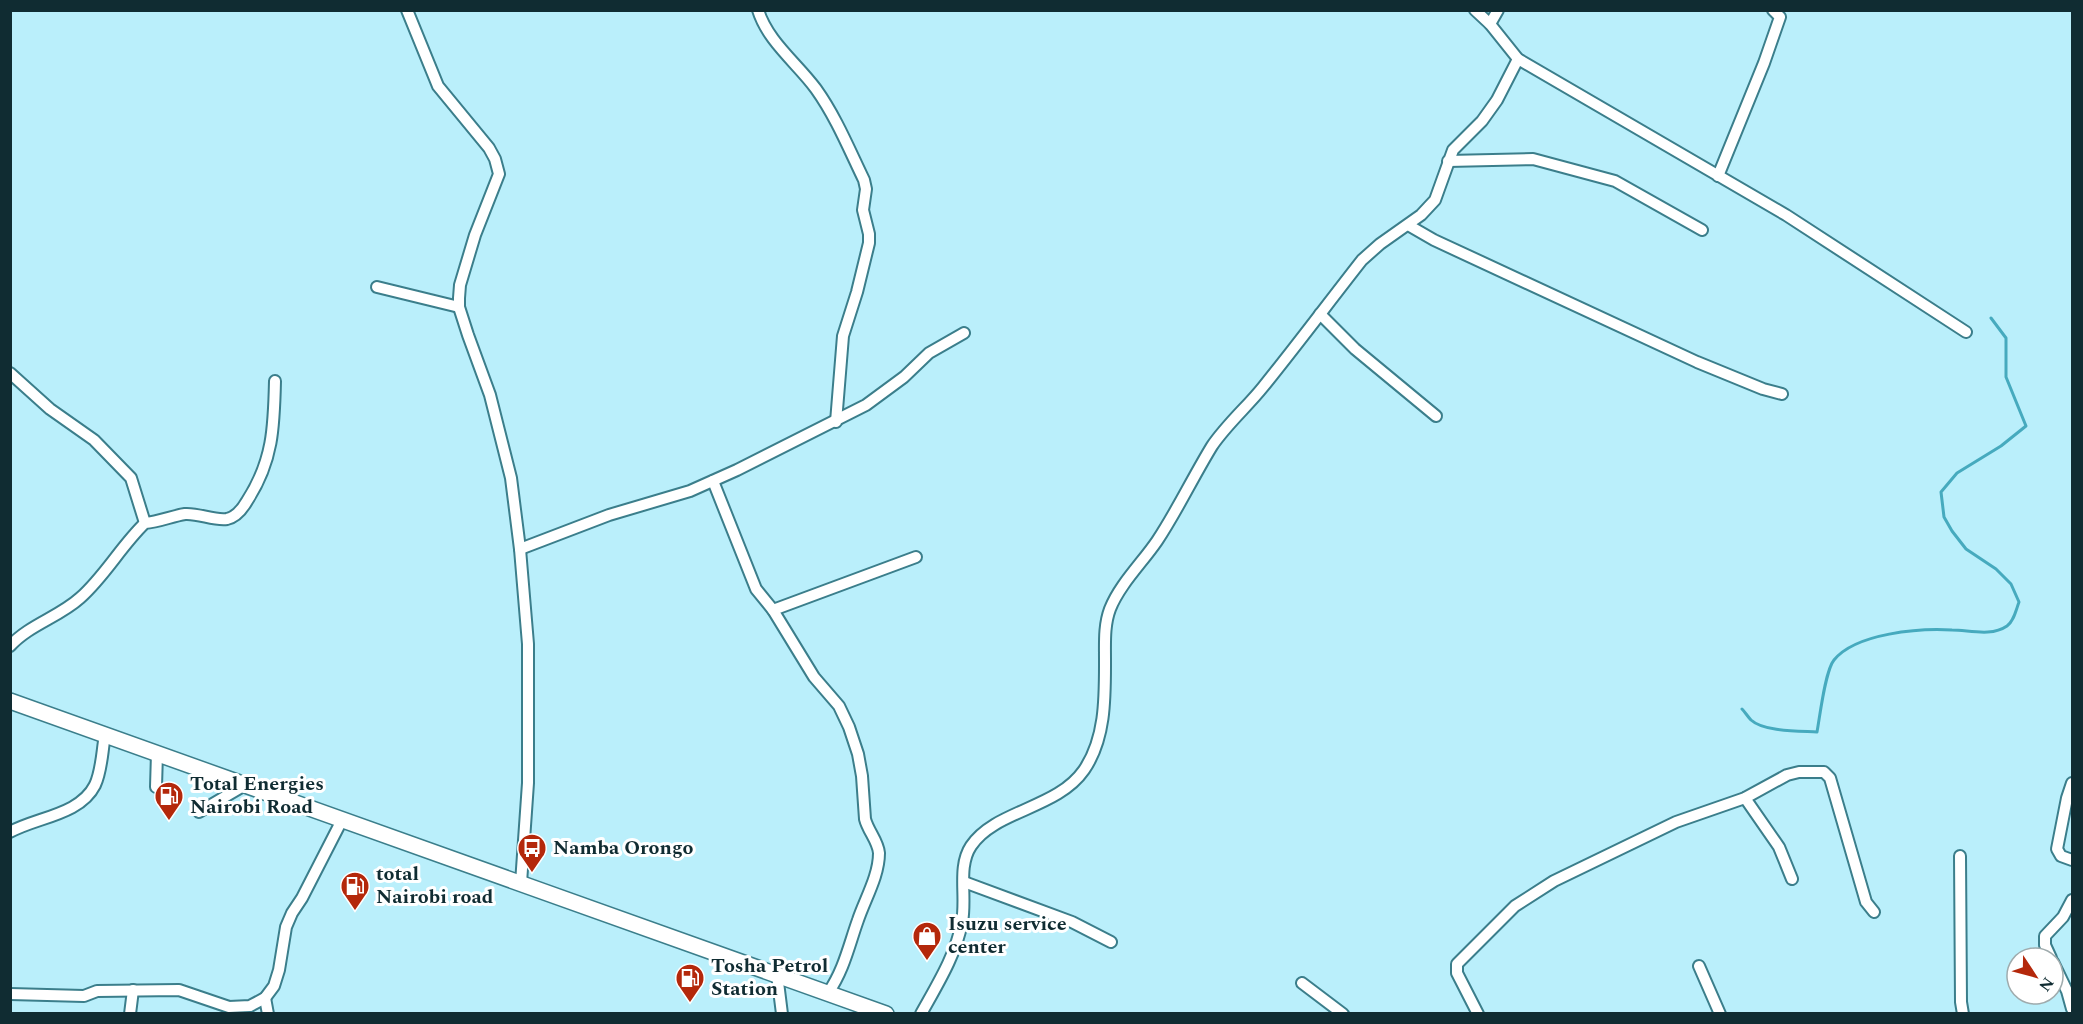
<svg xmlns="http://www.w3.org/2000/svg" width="2083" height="1024" font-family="Spectral,serif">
	<rect width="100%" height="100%" fill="#baeffb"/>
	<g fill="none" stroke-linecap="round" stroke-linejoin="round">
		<path stroke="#46aabe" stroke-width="3" d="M1742,709C1745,712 1748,717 1751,720C1764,732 1800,731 1817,732C1820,716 1825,671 1834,660C1856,633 1920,628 1952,630C1969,630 1991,637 2007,626C2014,621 2016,610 2019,602L2011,584L1996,569L1966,549L1952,531L1944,517L1941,492L1957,473L2001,446L2026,426L2006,377V338L1991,318"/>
		<g stroke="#3b7e8b" stroke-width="14">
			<g id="minor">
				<path d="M407,10L438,86L489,148L495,159L499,174L475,235L460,285L459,298V307L468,335L490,395L511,478L520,549L528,644V783L521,883"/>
				<path d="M758,10C768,42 797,63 816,89C836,117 849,149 864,180L866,189L863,210L869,234V243L857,292L843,336L836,422"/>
				<path d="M1475,10L1490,24L1518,59L1786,215L1966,332"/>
				<path d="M1490,24L1498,10"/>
				<path d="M1448,161L1533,159L1615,181L1702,230"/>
				<path d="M1718,176L1764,63L1780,17L1773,10"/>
				<path d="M1408,225L1434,240L1697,362L1763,389L1782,394"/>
				<path d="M377,287L459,307"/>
				<path d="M1320,314L1355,349L1436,416"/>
				<path d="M10,373L50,409L94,440L131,478L145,523"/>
				<path d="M713,481L756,589L773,610L814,677L839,706L849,727L858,754L862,776L865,819C868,831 878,841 879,853C879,876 865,899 858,920C849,945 844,970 828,993"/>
				<path d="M520,549L609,515L690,491L737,470L866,405L904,377L929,353L964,333"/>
				<path d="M773,610L916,557"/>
				<path d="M10,646C29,625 59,617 80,598C105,576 121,546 145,523C159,522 172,516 185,514C199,513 214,521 227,519C236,517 243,508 247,501C273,461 274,427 275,381"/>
				<path d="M2072,783L2067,798L2057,849L2061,856L2072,860"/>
				<path d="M156,787L157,753"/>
				<path d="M1745,798L1779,847L1792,879"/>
				<path d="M199,812L245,785"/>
				<path d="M10,832C37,817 80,815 95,785C102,770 102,751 105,735"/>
				<path d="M1960,856L1961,1002L1963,1014"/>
				<path d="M964,882L1072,922L1111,942"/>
				<path d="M2051,958L2045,945V936L2063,917L2072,900"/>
				<path d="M2053,962L2067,991L2072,1009"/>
				<path d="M1699,966L1720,1014"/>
				<path d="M777,974L782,1014"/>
				<path d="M1302,983L1343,1014"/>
				<path d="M10,994L84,996L97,991L179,990L229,1007L250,1006L265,998L274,986L279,970L286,927L292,913L302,898L342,820"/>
				<path d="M265,998L268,1014"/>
				<path d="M130,1014L133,990"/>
				<path d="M921,1014C937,985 956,955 962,922C967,897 957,867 971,846C995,810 1057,809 1084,770C1106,738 1105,696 1105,659C1105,642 1104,625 1110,609C1120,584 1142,563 1157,541C1177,511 1193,477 1212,446C1227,424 1247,407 1263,387C1297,345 1329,302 1362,260L1380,244L1421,215L1435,200L1453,150L1482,121L1497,100L1518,59"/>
				<path d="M1478,1014L1457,973V964L1515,906L1554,881L1676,822L1745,798L1787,775L1799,772H1824L1830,778L1866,902L1874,912"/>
			</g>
		</g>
		<g stroke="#3b7e8b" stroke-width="18">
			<path id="highway" d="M10,701L886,1014"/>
		</g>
		<use href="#minor" stroke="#fff" stroke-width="10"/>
		<use href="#highway" stroke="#fff" stroke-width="15"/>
	</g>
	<defs>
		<g id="fuel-pin" transform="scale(1.5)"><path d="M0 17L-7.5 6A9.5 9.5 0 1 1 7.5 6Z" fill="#b4280b" stroke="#fff"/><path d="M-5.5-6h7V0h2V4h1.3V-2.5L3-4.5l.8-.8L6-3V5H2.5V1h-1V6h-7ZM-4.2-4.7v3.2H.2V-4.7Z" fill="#fff"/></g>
		<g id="bus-pin" transform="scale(1.5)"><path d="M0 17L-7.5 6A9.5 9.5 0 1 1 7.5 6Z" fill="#b4280b" stroke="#fff"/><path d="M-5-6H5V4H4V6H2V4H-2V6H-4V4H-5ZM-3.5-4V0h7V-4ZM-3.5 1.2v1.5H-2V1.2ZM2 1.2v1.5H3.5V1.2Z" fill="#fff"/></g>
		<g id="shop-pin" transform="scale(1.5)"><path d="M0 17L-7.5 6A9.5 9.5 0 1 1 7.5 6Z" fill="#b4280b" stroke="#fff"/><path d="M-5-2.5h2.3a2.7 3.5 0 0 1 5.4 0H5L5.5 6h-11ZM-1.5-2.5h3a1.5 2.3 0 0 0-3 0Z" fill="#fff"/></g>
	</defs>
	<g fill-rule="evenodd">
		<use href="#fuel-pin" x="169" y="796"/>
		<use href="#bus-pin" x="532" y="848"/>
		<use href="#fuel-pin" x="355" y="886"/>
		<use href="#shop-pin" x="927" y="936"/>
		<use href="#fuel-pin" x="690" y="978"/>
	</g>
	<g text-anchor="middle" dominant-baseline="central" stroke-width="6" stroke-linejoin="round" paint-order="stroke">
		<g font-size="20" font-weight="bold" fill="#102c32" stroke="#fff" text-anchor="start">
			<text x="190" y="784">Total Energies<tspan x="190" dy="23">Nairobi Road</tspan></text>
			<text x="553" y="848">Namba Orongo</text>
			<text x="376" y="874">total<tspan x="376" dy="23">Nairobi road</tspan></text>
			<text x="948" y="924">Isuzu service<tspan x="948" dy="23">center</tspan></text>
			<text x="711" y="966">Tosha Petrol<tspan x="711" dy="23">Station</tspan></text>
		</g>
	</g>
	<rect width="2083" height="1024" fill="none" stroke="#102c32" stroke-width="24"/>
	<g transform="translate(2035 976) rotate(126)"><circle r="28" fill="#ffffff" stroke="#9fabad" stroke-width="1.5"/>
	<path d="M0-4.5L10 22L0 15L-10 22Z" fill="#b4280b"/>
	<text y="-9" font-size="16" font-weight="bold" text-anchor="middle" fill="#102c32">N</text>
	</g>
</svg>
